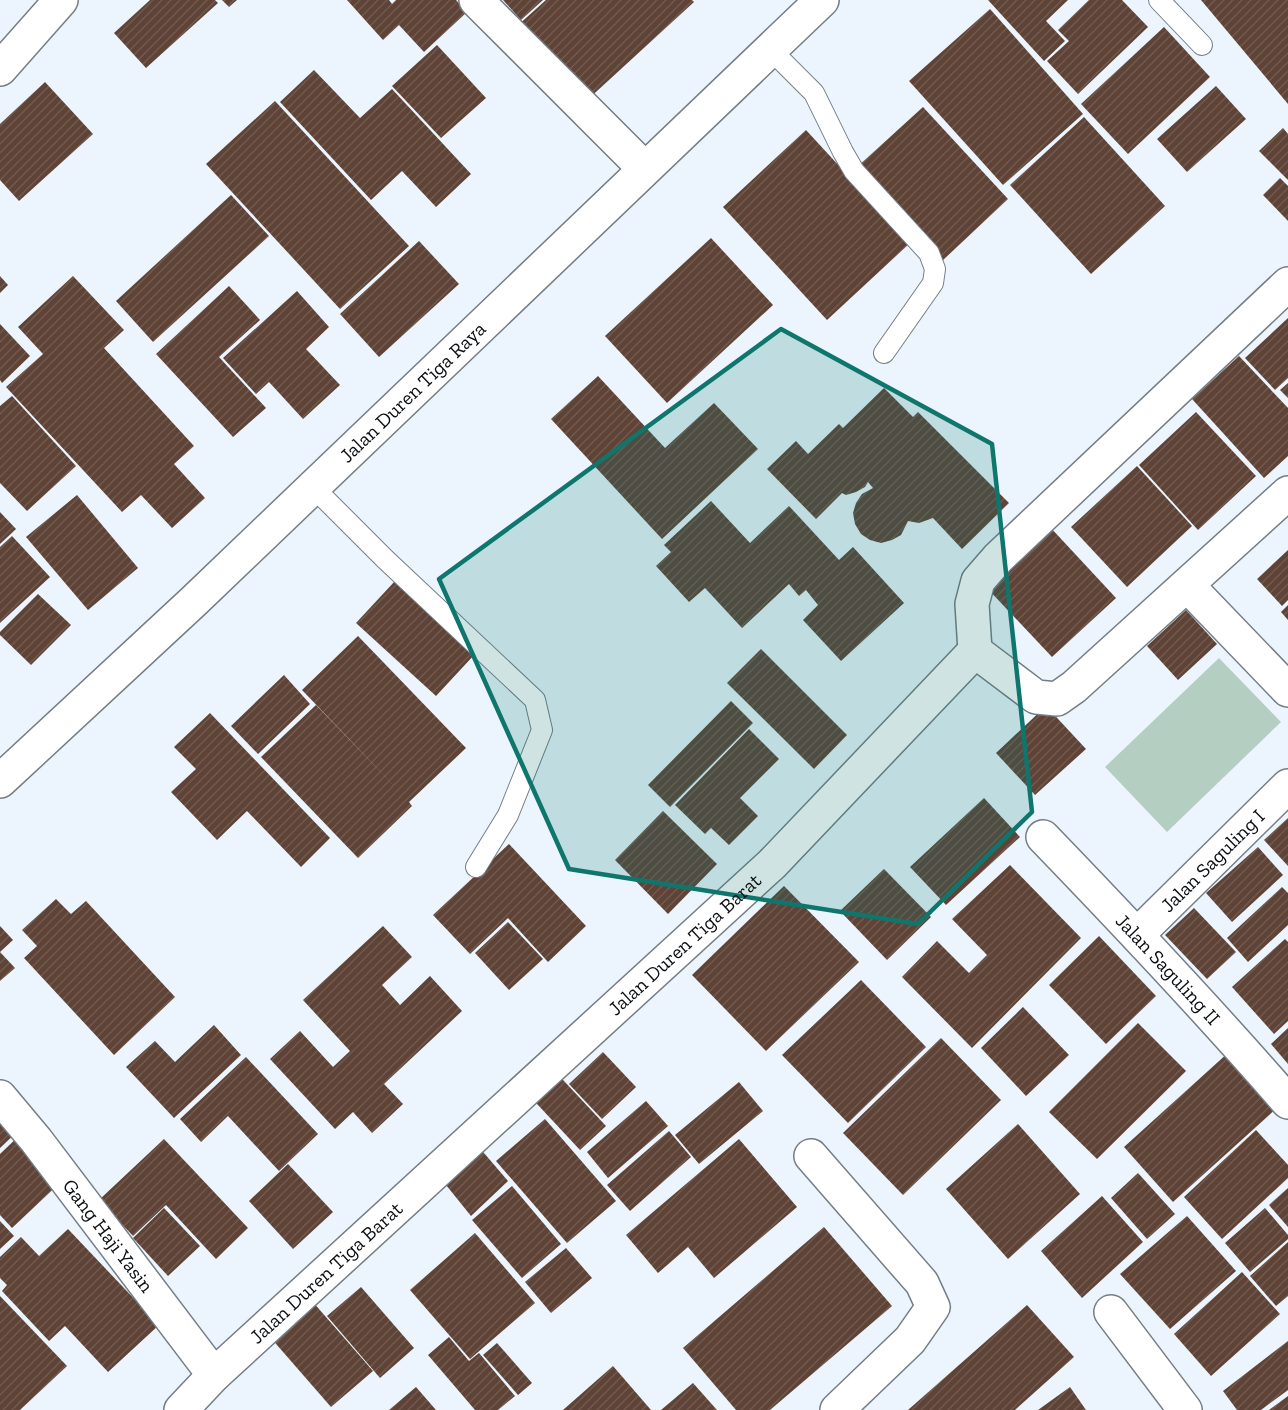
<svg xmlns="http://www.w3.org/2000/svg" width="1288" height="1410" font-family="'Zilla Slab',serif">
	<defs>
		<pattern id="building-hatch" width="6" height="6" patternUnits="userSpaceOnUse" patternTransform="scale(1.5)"><rect width="6" height="6" fill="#5f4336"/><path d="M-1 1l2-2M0 6l6-6M5 7l2-2" fill="none" stroke="#705a50"/></pattern>
	</defs>
	<rect width="100%" height="100%" fill="#ecf5fd"/>
	<path fill="#b4cfc1" d="M1219,658L1281,722L1167,832L1105,767Z"/>
	<g fill="url(#building-hatch)">
		<path d="M150,0H215L218,3L146,68L114,33Z"/>
		<path d="M222,0H237L229,7Z"/>
		<path d="M347,0H389L392,4L396,0H456L467,12L424,52L399,25L383,40Z"/>
		<path d="M503,0H543L521,20Z"/>
		<path d="M546,0H692L694,2L585,102L516,27Z"/>
		<path d="M988,0H1068L1046,21L1065,41L1044,61Z"/>
		<path d="M1089,0H1122L1148,27L1078,94L1047,61L1069,41L1058,30Z"/>
		<path d="M1201,0H1288V104Z"/>
		<path d="M990,9L1083,114L1003,185L909,81Z"/>
		<path d="M1164,27L1210,77L1128,154L1081,104Z"/>
		<path d="M437,45L486,98L441,138L392,86Z"/>
		<path d="M314,70L360,118L392,89L471,174L436,207L402,171L371,200L280,102Z"/>
		<path d="M45,82L93,134L19,201L0,180V124Z"/>
		<path d="M1216,86L1246,119L1187,172L1157,139Z"/>
		<path d="M275,101L409,246L340,309L206,164Z"/>
		<path d="M923,107L1008,199L942,261L856,168Z"/>
		<path d="M1084,117L1165,206L1091,274L1010,185Z"/>
		<path d="M1283,128L1288,134V180L1259,151Z"/>
		<path d="M806,130L910,243L827,320L723,207Z"/>
		<path d="M1280,178L1288,186V221L1263,195Z"/>
		<path d="M231,195L269,236L153,342L116,301Z"/>
		<path d="M711,238L773,305L667,403L605,336Z"/>
		<path d="M419,241L459,284L379,357L340,314Z"/>
		<path d="M0,276L8,285L0,293Z"/>
		<path d="M73,276L124,330L104,348L194,446L174,464L205,498L172,528L141,495L122,512L6,387L43,354L18,327Z"/>
		<path d="M229,286L260,320L219,357L266,408L233,437L156,354Z"/>
		<path d="M297,291L329,327L306,349L340,385L303,419L269,382L256,394L223,358Z"/>
		<path d="M1288,318V378L1275,390L1245,358Z"/>
		<path d="M0,324L30,356L2,383L0,380Z"/>
		<path d="M1239,356L1288,408V456L1264,478L1192,399Z"/>
		<path d="M598,376L665,448L714,403L758,449L662,539L551,419Z"/>
		<path d="M1288,383V398L1280,390Z"/>
		<path d="M884,388L913,417L918,412L1009,503L962,549L933,518L919,523L908,521L901,535L892,540L881,543L870,540L861,534L855,524L853,513L856,503L862,494L873,488L868,482L865,487L856,492L846,495L842,493L816,519L767,469L796,441L808,454L839,424L843,428Z"/>
		<path d="M12,396L76,466L27,511L0,483V406Z"/>
		<path d="M1196,412L1256,476L1198,530L1139,465Z"/>
		<path d="M1137,466L1192,526L1127,587L1071,527Z"/>
		<path d="M77,495L138,568L88,610L26,537Z"/>
		<path d="M711,501L750,543L789,506L839,560L853,547L904,603L841,661L803,620L818,605L806,590L799,596L789,584L742,628L705,588L689,602L656,566L671,552L664,545Z"/>
		<path d="M0,512L16,529L0,544Z"/>
		<path d="M1050,527L1116,598L1052,657L986,587Z"/>
		<path d="M12,536L50,577L0,623V547Z"/>
		<path d="M1288,550V600L1282,606L1257,579Z"/>
		<path d="M395,581L475,654L436,696L356,623Z"/>
		<path d="M38,594L71,625L31,665L0,635V632Z"/>
		<path d="M1288,605V620L1281,612Z"/>
		<path d="M1186,610L1217,644L1178,680L1147,646Z"/>
		<path d="M358,636L466,748L409,802L412,806L358,858L261,757L316,705L401,793L302,690Z"/>
		<path d="M761,649L847,735L814,769L727,683Z"/>
		<path d="M284,675L310,704L258,754L231,726Z"/>
		<path d="M731,701L753,723L670,807L648,785Z"/>
		<path d="M1046,706L1086,749L1035,795L996,753Z"/>
		<path d="M210,713L330,838L301,867L247,811L217,840L171,792L196,769L174,747Z"/>
		<path d="M749,729L779,759L740,798L758,816L729,845L711,828L705,834L675,805Z"/>
		<path d="M984,798L1020,837L946,905L910,867Z"/>
		<path d="M663,811L717,864L668,914L615,860Z"/>
		<path d="M1288,818V866L1264,840Z"/>
		<path d="M509,844L586,926L548,962L508,918L470,954L433,915Z"/>
		<path d="M1258,847L1283,875L1232,922L1206,893Z"/>
		<path d="M1010,865L1081,938L972,1048L902,977L937,941L969,973L987,955L952,919Z"/>
		<path d="M884,869L931,917L887,960L840,911Z"/>
		<path d="M784,886L859,962L766,1051L692,975Z"/>
		<path d="M1282,887L1288,893V925L1248,962L1227,938Z"/>
		<path d="M56,899L71,914L86,901L175,997L114,1055L24,958L37,946L22,930Z"/>
		<path d="M1194,908L1236,952L1207,979L1165,935Z"/>
		<path d="M508,922L543,959L509,990L475,953Z"/>
		<path d="M0,926L13,940L0,952Z"/>
		<path d="M383,926L412,957L382,985L400,1005L430,976L462,1011L384,1084L403,1104L372,1133L353,1112L335,1129L270,1059L300,1031L333,1067L350,1051L303,1000Z"/>
		<path d="M1099,936L1156,996L1106,1044L1049,985Z"/>
		<path d="M1285,939L1288,942V1021L1274,1034L1232,987Z"/>
		<path d="M0,952L15,968L0,981Z"/>
		<path d="M861,980L926,1047L848,1123L782,1055Z"/>
		<path d="M1023,1007L1069,1055L1026,1096L981,1048Z"/>
		<path d="M1138,1023L1186,1071L1097,1159L1049,1112Z"/>
		<path d="M214,1025L241,1055L174,1118L126,1067L155,1041L175,1062Z"/>
		<path d="M1288,1028V1064L1271,1044Z"/>
		<path d="M941,1038L1001,1100L903,1195L843,1133Z"/>
		<path d="M603,1052L636,1087L602,1119L569,1084Z"/>
		<path d="M1229,1052L1278,1107L1173,1202L1124,1147Z"/>
		<path d="M246,1057L318,1134L279,1171L228,1116L201,1142L180,1119Z"/>
		<path d="M550,1066L606,1126L580,1150L524,1090Z"/>
		<path d="M739,1082L763,1111L699,1164L675,1135Z"/>
		<path d="M646,1101L668,1126L608,1178L587,1152Z"/>
		<path d="M0,1110L19,1130L0,1148Z"/>
		<path d="M545,1119L616,1201L567,1243L496,1161Z"/>
		<path d="M1018,1124L1080,1194L1008,1259L946,1189Z"/>
		<path d="M1256,1130L1288,1165V1178L1222,1239L1184,1197Z"/>
		<path d="M669,1131L691,1157L630,1211L607,1185Z"/>
		<path d="M21,1134L64,1179L12,1228L0,1215V1154Z"/>
		<path d="M164,1139L248,1228L216,1259L166,1205L133,1236L99,1200Z"/>
		<path d="M739,1139L797,1207L714,1278L688,1247L658,1273L626,1235Z"/>
		<path d="M478,1146L508,1181L471,1216L442,1180Z"/>
		<path d="M288,1164L333,1212L293,1249L249,1201Z"/>
		<path d="M1138,1173L1175,1214L1147,1239L1111,1198Z"/>
		<path d="M512,1186L561,1244L522,1278L472,1220Z"/>
		<path d="M1288,1188V1227L1269,1205Z"/>
		<path d="M1102,1196L1143,1242L1082,1298L1041,1251Z"/>
		<path d="M164,1208L200,1246L168,1276L133,1238Z"/>
		<path d="M1265,1208L1288,1235V1239L1250,1272L1225,1243Z"/>
		<path d="M1187,1216L1236,1271L1170,1329L1120,1274Z"/>
		<path d="M0,1221L14,1236L0,1249Z"/>
		<path d="M824,1227L892,1306L770,1410H736L683,1348Z"/>
		<path d="M68,1229L159,1325L108,1372L65,1326L49,1341L2,1291L7,1285L0,1278V1257L21,1237L39,1256Z"/>
		<path d="M475,1233L535,1303L470,1359L410,1290Z"/>
		<path d="M1288,1242V1296L1276,1306L1250,1276Z"/>
		<path d="M566,1248L592,1278L551,1313L525,1282Z"/>
		<path d="M1242,1272L1280,1314L1211,1376L1174,1334Z"/>
		<path d="M361,1287L414,1348L380,1378L327,1316Z"/>
		<path d="M0,1296L67,1366L20,1410H0Z"/>
		<path d="M312,1301L373,1371L331,1407L270,1337Z"/>
		<path d="M1027,1305L1074,1357L1015,1410H908Z"/>
		<path d="M449,1337L469,1361L479,1353L515,1396L498,1410H475L428,1355Z"/>
		<path d="M1288,1341V1390L1261,1410H1237L1223,1391Z"/>
		<path d="M497,1343L532,1383L518,1395L483,1355Z"/>
		<path d="M613,1366L651,1410H563Z"/>
		<path d="M693,1383L717,1410H661Z"/>
		<path d="M416,1387L436,1410H389Z"/>
		<path d="M1070,1387L1086,1410H1038Z"/>
		<path d="M1288,1396V1410H1269Z"/>
	</g>
	<g fill="none" stroke-linecap="round" stroke-linejoin="round">
		<g stroke="#757d85" stroke-width="22">
			<g id="lane">
				<path d="M1159,0L1202,45"/>
				<path d="M771,50L814,93L843,152L854,171L929,253L935,269L933,283L884,353"/>
				<path d="M312,486L385,559L535,700L542,730L508,815L476,867"/>
			</g>
		</g>
		<g stroke="#757d85" stroke-width="36">
			<g id="street">
				<path d="M476,0L644,168"/>
				<path d="M0,69L61,0"/>
				<path d="M1187,585L1288,690"/>
				<path d="M975,651L972,604L978,581L998,558L1288,284"/>
				<path d="M975,651L1036,697L1057,699L1074,687L1288,493"/>
				<path id="s1" d="M1043,837C1127,924 1209,1011 1288,1102"/>
				<path id="s2" d="M1137,935L1288,786"/>
				<path id="s3" d="M0,1097L36,1140L214,1375"/>
				<path d="M811,1156L922,1283L933,1307L910,1340L837,1410"/>
				<path d="M1111,1312L1185,1410"/>
				<path id="s4" d="M181,1410L214,1375L772,864L975,651"/>
			</g>
		</g>
		<g stroke="#757d85" stroke-width="36">
			<g id="secondary">
				<path id="s5" d="M0,781L194,601L822,0"/>
			</g>
		</g>
		<use href="#lane" stroke="#fff" stroke-width="20"/>
		<use href="#street" stroke="#fff" stroke-width="33"/>
		<use href="#secondary" stroke="#fff" stroke-width="33"/>
	</g>
	<path fill="#0f766e" fill-opacity="0.2" stroke="#0f766e" stroke-width="4.5" stroke-linejoin="round" d="M781,329L992,444L1032,812L918,924L569,869L439,579Z"/>
	<g text-anchor="middle" dominant-baseline="central" stroke-width="6" stroke-linejoin="round" paint-order="stroke">
		<g font-size="20" fill="#0b0e11" stroke="#ecf5fd">
			<text stroke="none"><textPath href="#s5" startOffset="567">Jalan Duren Tiga Raya</textPath></text>
			<text stroke="none"><textPath href="#s2" startOffset="106">Jalan Saguling I</textPath></text>
			<text stroke="none"><textPath href="#s4" startOffset="686">Jalan Duren Tiga Barat</textPath></text>
			<text stroke="none"><textPath href="#s1" startOffset="182">Jalan Saguling II</textPath></text>
			<text stroke="none"><textPath href="#s3" startOffset="176">Gang Haji Yasin</textPath></text>
			<text stroke="none"><textPath href="#s4" startOffset="200">Jalan Duren Tiga Barat</textPath></text>
		</g>
	</g>
</svg>
